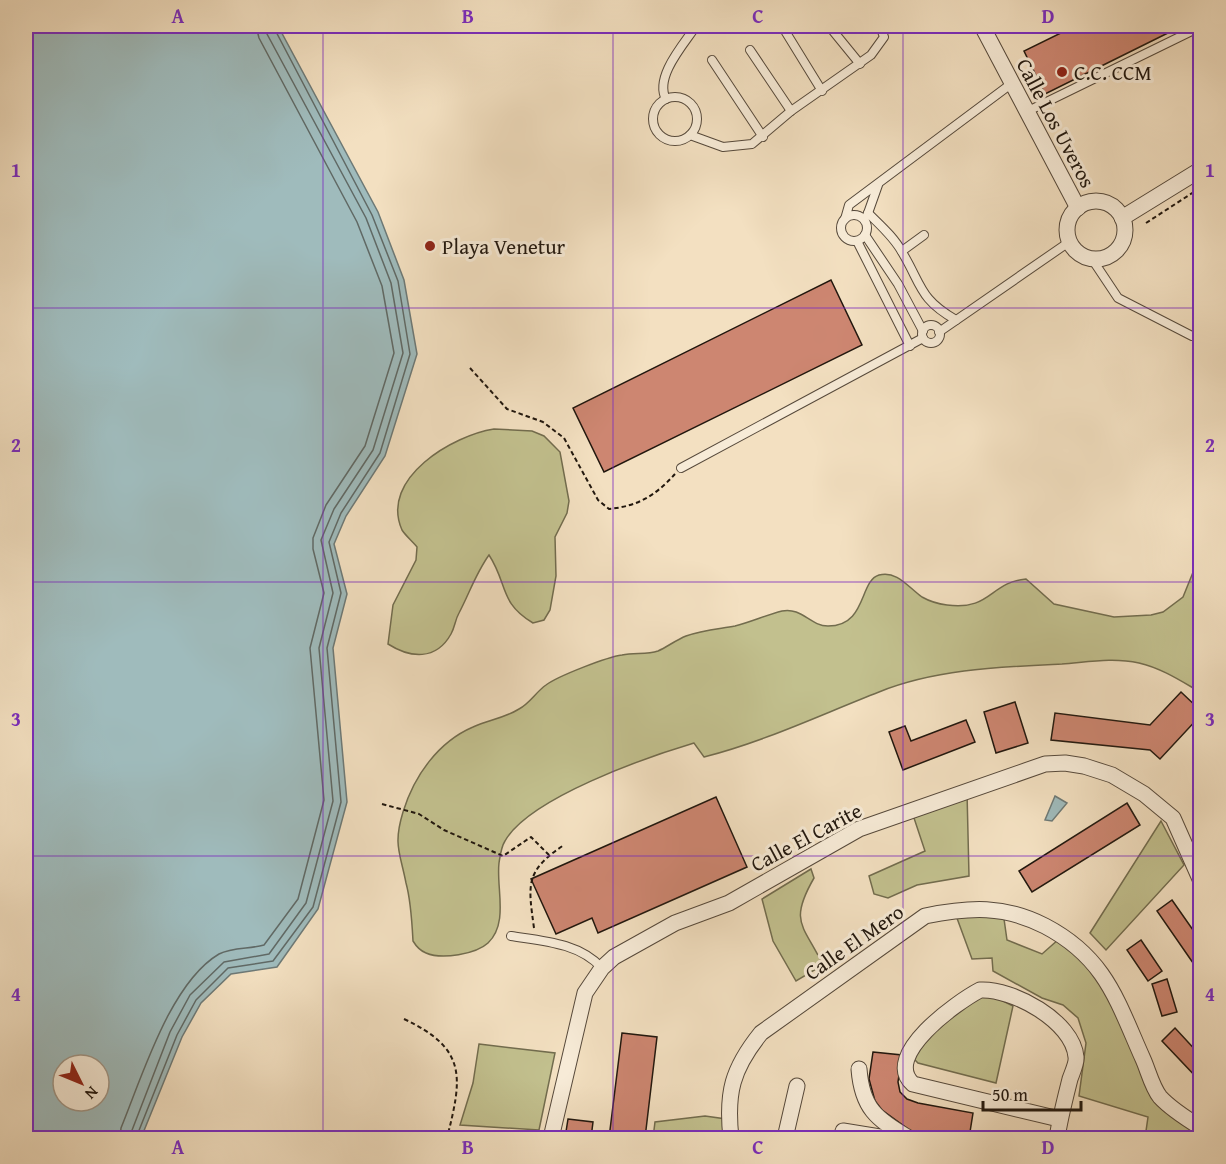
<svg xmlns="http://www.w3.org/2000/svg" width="1226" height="1164" font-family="'Gentium Book Plus',serif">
	<rect width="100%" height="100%" fill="#f3e0c1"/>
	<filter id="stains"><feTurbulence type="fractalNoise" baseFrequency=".00333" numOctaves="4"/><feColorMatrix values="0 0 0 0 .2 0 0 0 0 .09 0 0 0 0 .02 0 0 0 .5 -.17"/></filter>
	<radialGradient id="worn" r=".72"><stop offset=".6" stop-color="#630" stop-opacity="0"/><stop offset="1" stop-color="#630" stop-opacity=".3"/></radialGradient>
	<g fill="#c2c08e" stroke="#726c4e" stroke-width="1.5">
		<path d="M494,429L532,431L544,436L560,452L569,501L567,513L555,537L556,576L550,610L544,620L533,623C499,603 508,584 489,555C476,573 469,594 459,613C455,620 455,627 451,634C436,661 410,658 388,644L393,605L416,560L417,547C413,542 405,535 402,530C379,478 454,435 494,429Z"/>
		<path d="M1200,555V692C1181,681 1161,668 1139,663C1113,657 1088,662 1062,664C1001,667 936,669 879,692C820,715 766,741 704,757L694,743C647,757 529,798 505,841C501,847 500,857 499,863C496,888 509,923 488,943C476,954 442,960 426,953C421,951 416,946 413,941C412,922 411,901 406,883C400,852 393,845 403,812C414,776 438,742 473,727C488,720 505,718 519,709C530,703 536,692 546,685C558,676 607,657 622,655C634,652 646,655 658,651C667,647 676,640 686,636C702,630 718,629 735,626C751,622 766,615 782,611C802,607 810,626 828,626C867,626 859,581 879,575C897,570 909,588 922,597C929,601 939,604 947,605C991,611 990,582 1026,579L1054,604L1114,617L1151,615L1163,612L1183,597Z"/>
		<path d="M967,792L969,876L917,885L888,898L874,894L869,876L925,851L912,812Z"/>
		<path d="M1161,821L1184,865L1106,950L1090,933Z"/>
		<path d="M811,869L814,878C788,923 804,925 823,965L796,981L773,941L762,899Z"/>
		<path d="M954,910L1003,912L1007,940L1042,954L1059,939L1098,978L1150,1085L1200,1126V1138H1145L1148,1117L1079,1096L1086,1043L1078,1018L1063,1005L1042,998L993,971L992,958L972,959Z"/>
		<path d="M973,995L997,998L1013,1006L996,1083L918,1063L914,1059V1047Z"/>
		<path d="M479,1044L555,1053L539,1130L460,1125L473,1083Z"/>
		<path d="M705,1116L726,1119V1138H653L655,1122Z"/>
	</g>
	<g fill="#9fbbbc" stroke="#6d7976" stroke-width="1.5" fill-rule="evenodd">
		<path d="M26,26H278L378,212L404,280L417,354L385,456L346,516L334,544L347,594L333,648L347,802L318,909L277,967L231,974L201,1003L182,1037L141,1138H26ZM63,1065H99V1101H63Z"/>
		<path d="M1055,796L1067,803L1052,821L1045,820Z"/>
	</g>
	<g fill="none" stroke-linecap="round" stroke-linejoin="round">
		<g stroke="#606965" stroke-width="1.5">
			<path d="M120,1138L121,1128C142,1077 170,983 219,954C232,947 250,949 264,945L298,899L324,800L310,648L324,593L313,549V538L326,505L365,446L394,353L382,286L357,222L259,38L256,26"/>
			<path d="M129,1138L170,1032L190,995L224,962L269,954L306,903L333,801L319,648L333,593L321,540L334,509L373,450L403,353L391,283L366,218L267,34L265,26"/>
			<path d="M136,1138L177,1035L196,1000L228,968L273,961L313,907L341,802L327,648L341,593L329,542L341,513L380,453L410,354L398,281L372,215L273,26"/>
		</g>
	</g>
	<g fill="#cd8671" stroke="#21170e" stroke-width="1.5">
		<path d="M1075,26H1182L1045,94L1024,51Z"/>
		<path d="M831,280L862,345L604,472L573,408Z"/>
		<path d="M1181,692L1200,710V716L1160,759L1150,750L1051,740L1055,713L1150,725Z"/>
		<path d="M1015,702L1028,743L996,753L984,712Z"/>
		<path d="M966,720L975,742L903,770L889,732L905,726L911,741Z"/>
		<path d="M716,797L747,867L598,933L592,918L556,934L531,879Z"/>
		<path d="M1127,803L1140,825L1032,892L1019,871Z"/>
		<path d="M1172,900L1200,940V973L1157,911Z"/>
		<path d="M1141,940L1162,971L1148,981L1127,950Z"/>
		<path d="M1167,979L1177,1012L1162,1016L1152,984Z"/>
		<path d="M1175,1028L1200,1055V1081L1162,1041Z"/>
		<path d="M622,1033L657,1037L645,1138H609Z"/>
		<path d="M873,1052L902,1055L898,1082L900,1092L907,1099L918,1103L973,1113L969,1138H947L911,1131L882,1110L875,1101L869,1079Z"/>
		<path d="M568,1119L593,1122L591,1138H565Z"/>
	</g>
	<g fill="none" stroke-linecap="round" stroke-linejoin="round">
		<g stroke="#56493b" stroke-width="10">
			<g id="service">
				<path d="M782,26L822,91"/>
				<path d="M829,26L860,64"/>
				<path d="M750,50L791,111"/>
				<path d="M712,60L763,137"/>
				<circle cx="675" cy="119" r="22"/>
				<path d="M666,99C654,77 684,44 696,26"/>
				<path d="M1026,112L1200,27"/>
				<path d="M690,135L723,147L752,144L791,111L871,55L884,37L880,26"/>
				<path d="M868,213C880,225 894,237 902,252C922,285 919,299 956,320"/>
				<circle cx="854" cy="228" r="13"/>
				<path d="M867,216L878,185"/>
				<path d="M845,219L849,205L1011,84"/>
				<path d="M865,235L898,284L923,331"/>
				<path d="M857,241L910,346"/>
				<path d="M902,251L924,235"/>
				<path d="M1092,259L1118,298L1192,336"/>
				<circle cx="931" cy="334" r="9"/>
				<path d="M939,332L1069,242"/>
				<path d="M681,468L923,338"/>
				<path d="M511,936C544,941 579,943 602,968"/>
			</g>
		</g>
		<g stroke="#56493b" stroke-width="17">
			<g id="minor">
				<path d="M982,26L1078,208"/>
				<circle cx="1096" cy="230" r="29"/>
				<path d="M1122,218L1200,170"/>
				<path d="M859,1069C862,1108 876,1119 909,1138"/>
				<path d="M843,1131L886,1138"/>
				<path d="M551,1138L585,993L602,968L614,957L675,923L729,903L859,829L1045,764L1065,763L1084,766L1112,775L1144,794L1173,818L1200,879"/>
				<path d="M731,1138C726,1093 732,1069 761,1033L925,916C970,907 1004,905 1045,926C1106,958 1117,1001 1143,1059C1148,1070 1152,1087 1160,1097C1171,1109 1187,1119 1200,1127"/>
				<path d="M785,1138L797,1086"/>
				<path d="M1057,1138C1060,1118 1065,1099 1070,1079C1072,1073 1077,1063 1076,1057C1073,1021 1012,988 980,990C957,1002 881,1056 913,1084L1059,1119"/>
			</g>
		</g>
		<g stroke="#21170e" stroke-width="2" stroke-dasharray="4.5 3" stroke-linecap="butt">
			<path d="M1146,223L1200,188"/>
			<path d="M470,368L507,409L543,422L564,438L598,500L609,509C638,506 655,496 675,474"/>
			<path d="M382,804L419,814L444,830L503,856L531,837L549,855"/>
			<path d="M534,928C528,884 525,871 564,845"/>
			<path d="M404,1019C468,1049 462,1078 447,1138"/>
		</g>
		<use href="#service" stroke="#f7ebd7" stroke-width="8"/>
		<use href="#minor" stroke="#f7ebd7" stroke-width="15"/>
	</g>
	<path fill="none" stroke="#7b2cbf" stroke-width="1.5" stroke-opacity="0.55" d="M323,26V1138M613,26V1138M903,26V1138M26,308H1200M26,582H1200M26,856H1200"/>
	<g fill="#8f2418" stroke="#f7ebd7" stroke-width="2">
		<circle cx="1062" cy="72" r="6"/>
		<circle cx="430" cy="246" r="6"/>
	</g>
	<g text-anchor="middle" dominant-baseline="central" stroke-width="6" stroke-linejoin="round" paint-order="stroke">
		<g font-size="21" fill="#21170e" stroke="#f7ebd7" text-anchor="start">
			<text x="1074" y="72">C.C. CCM</text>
			<text x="442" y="246">Playa Venetur</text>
		</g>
		<g font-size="21" fill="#21170e" stroke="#f7ebd7">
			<text transform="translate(1056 123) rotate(62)">Calle Los Uveros</text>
			<text transform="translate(806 837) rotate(-28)">Calle El Carite</text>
			<text transform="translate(854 942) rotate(-35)">Calle El Mero</text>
		</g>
	</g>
	<rect width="1226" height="1164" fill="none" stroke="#f3e0c1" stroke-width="66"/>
	<g transform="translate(81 1083) rotate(133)"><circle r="28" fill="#f7ebd7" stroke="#a19687" stroke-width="1.5"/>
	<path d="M0-4.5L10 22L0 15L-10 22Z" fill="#8f2418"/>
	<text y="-9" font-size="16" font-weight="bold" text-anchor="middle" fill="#21170e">N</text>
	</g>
	<path d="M983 1101v9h98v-9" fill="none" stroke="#21170e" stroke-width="3"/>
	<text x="992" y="1101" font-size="18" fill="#21170e" stroke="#f7ebd7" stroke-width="4.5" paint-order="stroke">50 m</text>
	<rect x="33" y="33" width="1160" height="1098" fill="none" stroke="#7b2cbf" stroke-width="2"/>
	<g font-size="20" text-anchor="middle" font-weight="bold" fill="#7b2cbf">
		<text x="178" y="23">A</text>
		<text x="468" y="23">B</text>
		<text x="758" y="23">C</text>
		<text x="1048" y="23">D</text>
		<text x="16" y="177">1</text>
		<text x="1210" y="177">1</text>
		<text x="16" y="452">2</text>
		<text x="1210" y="452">2</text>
		<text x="16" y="726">3</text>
		<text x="1210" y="726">3</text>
		<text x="16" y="1001">4</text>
		<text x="1210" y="1001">4</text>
		<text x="178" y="1154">A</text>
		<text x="468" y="1154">B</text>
		<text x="758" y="1154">C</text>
		<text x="1048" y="1154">D</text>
	</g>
	<rect width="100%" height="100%" filter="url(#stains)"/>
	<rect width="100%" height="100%" fill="url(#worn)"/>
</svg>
